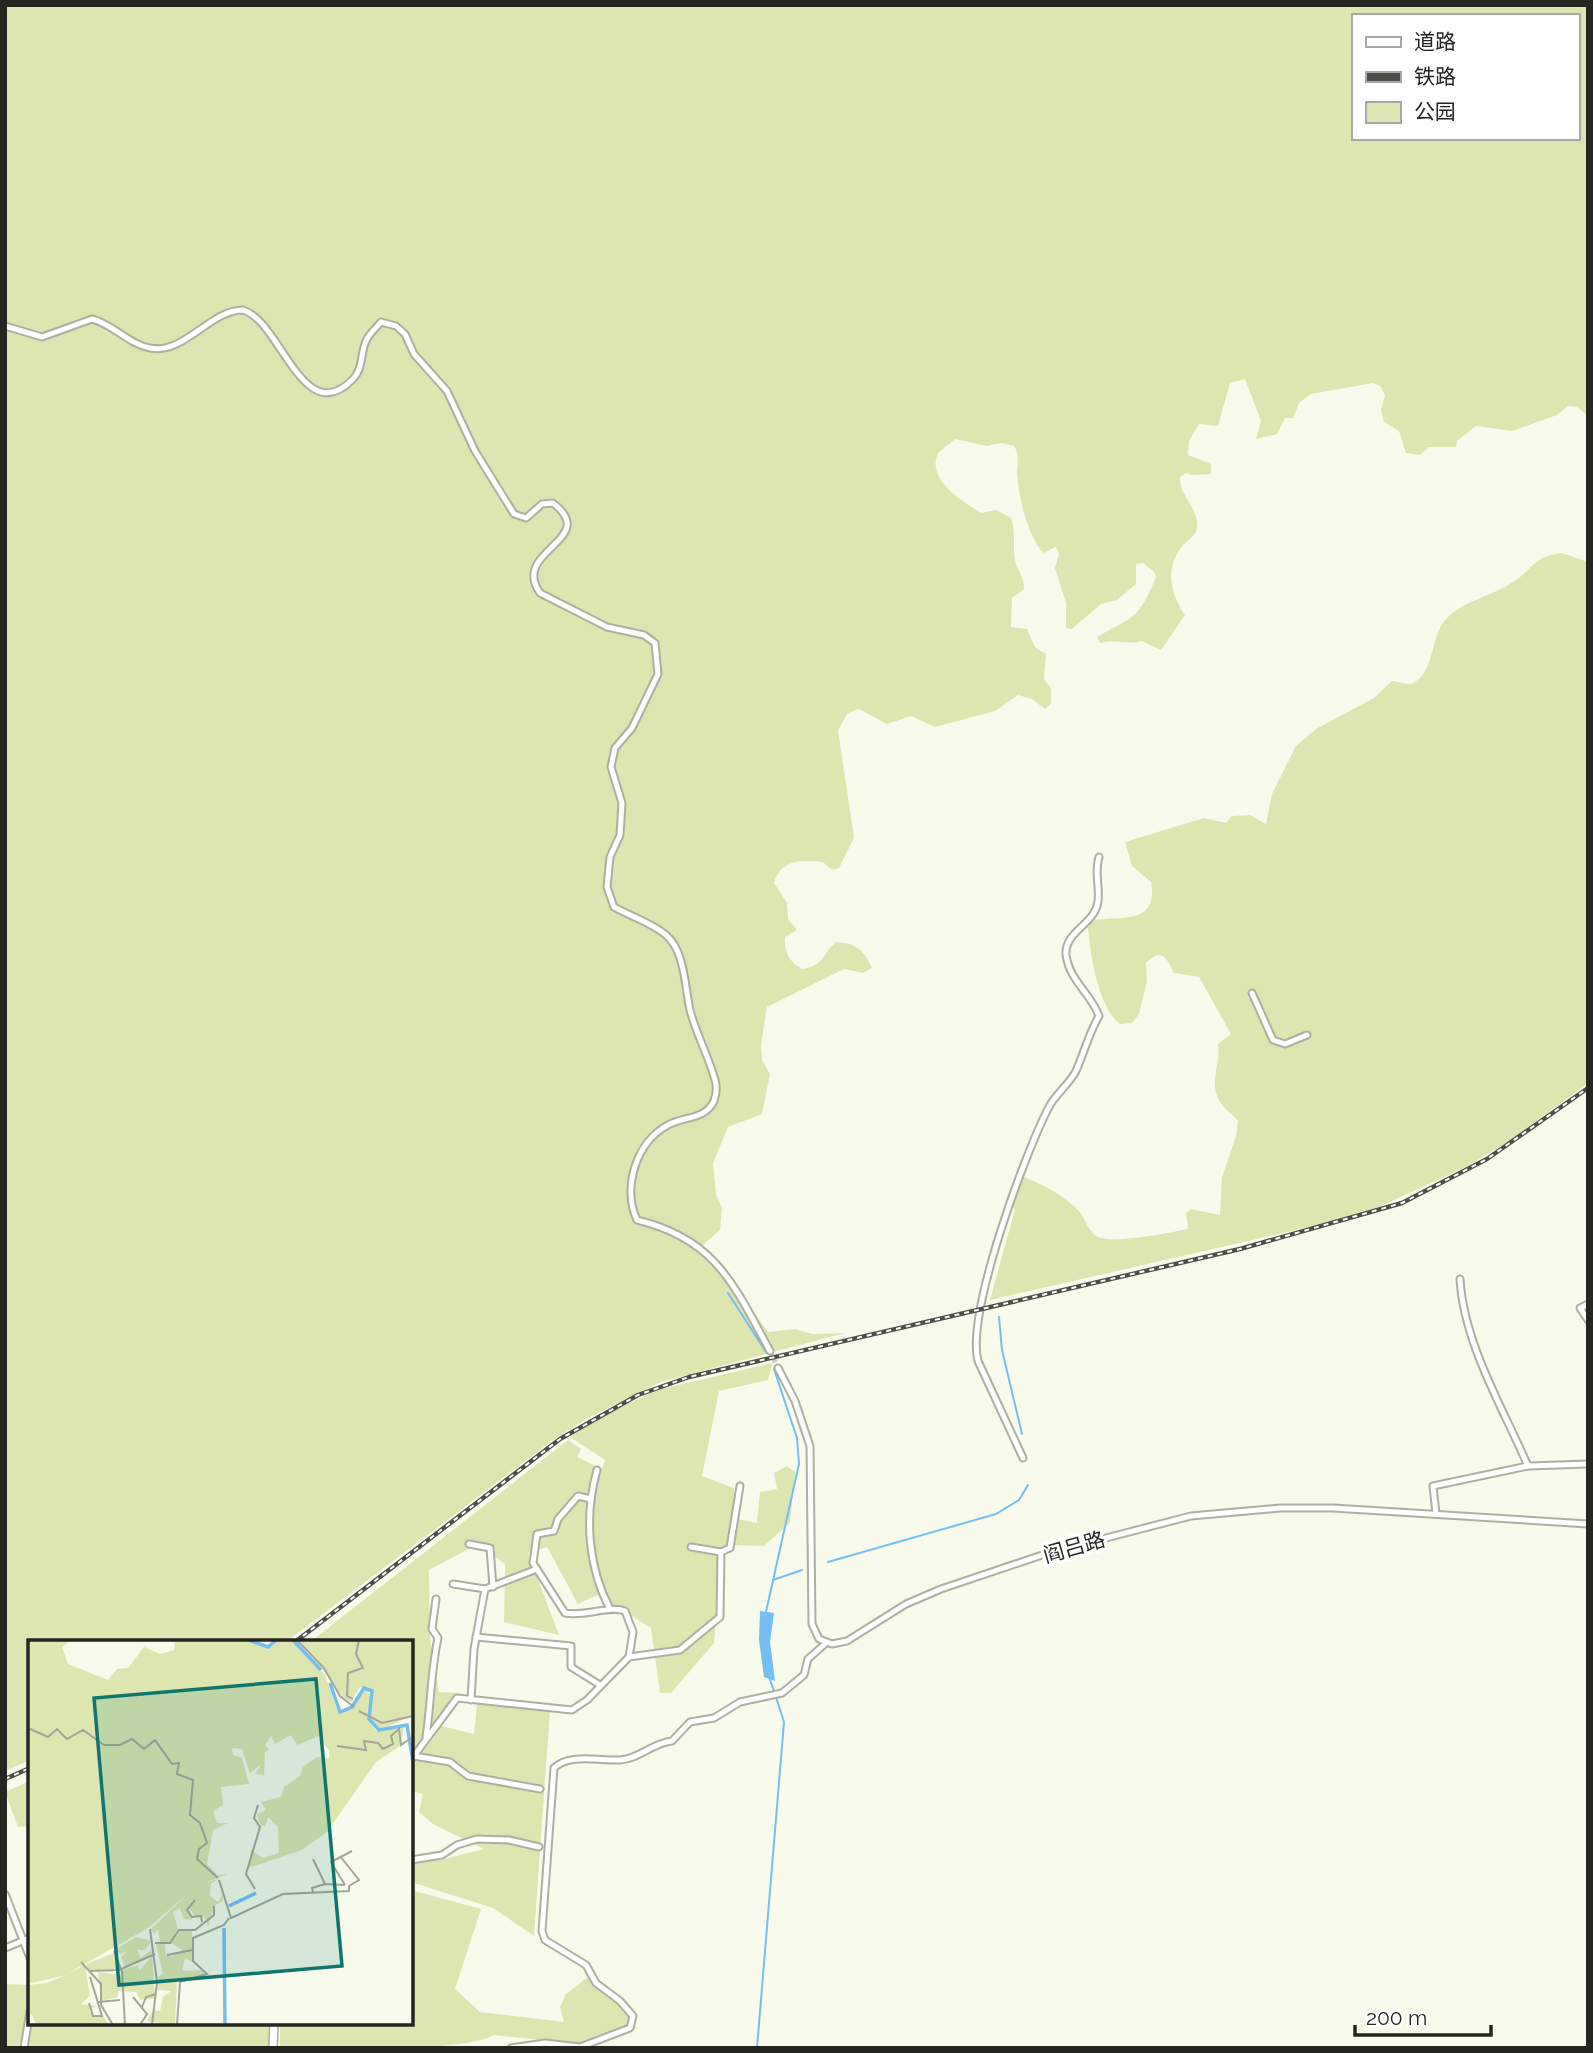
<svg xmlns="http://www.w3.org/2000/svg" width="1593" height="2053" font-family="Raleway,'Noto Sans SC',sans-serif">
	<rect width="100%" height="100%" fill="#f8fbeb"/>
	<g fill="#dde6b1" fill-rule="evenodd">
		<path d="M5,5H1588V416L1577,407L1568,406L1557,415L1512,431L1476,426L1457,441L1456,447H1429L1420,455L1406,453L1399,431L1384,422L1381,410L1385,395L1380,386L1373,383L1311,394L1299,403L1293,418H1285L1277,434L1256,439L1261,421L1245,379L1230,383L1218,426L1199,424L1189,441L1188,455L1211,464V474L1193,475L1186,473L1180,477C1178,495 1200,509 1197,528C1196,537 1185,541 1180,549C1165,571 1171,595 1185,615L1161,650L1142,641C1127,645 1117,639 1100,643L1097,637C1134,616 1138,620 1156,577L1154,572L1143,563L1136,564V584L1117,600L1101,604L1072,629L1066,628V603L1055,568L1059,554L1056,547L1043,553C1027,533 1019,499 1017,473C1017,463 1020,455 1014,446L1001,443L987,446L955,439L938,453C926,480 962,501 981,513L996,510L1011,518C1017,534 1011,552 1017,566C1020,575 1024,578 1024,589L1012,598L1011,627L1027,629L1035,647L1046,654L1044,679L1051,688V704L1045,709L1032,699L1018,695L995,711L935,727L911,716L887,724L859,709L848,713L838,730L854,838L839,868L832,870L823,862C802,860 781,859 774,883L787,903L788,919L797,930L785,937C784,952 789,962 802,969C824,966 822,954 836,942C856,943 864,950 872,968L863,973L844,969L767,1007L761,1045L762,1060L770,1074L762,1114L728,1127L713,1163L716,1194L722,1208L720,1230L702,1246L719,1264L768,1332L795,1329L812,1334L845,1333L661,1382L588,1418L549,1443L286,1642H30V1760L5,1771ZM1353,16H1577V138H1353Z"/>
		<path d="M1562,553L1588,562V1083L1509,1141L1466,1167L1381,1206L1314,1226L990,1300L1015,1209L1010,1205L1020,1175C1042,1185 1062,1193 1079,1211C1086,1219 1088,1232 1098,1237C1115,1244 1168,1233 1188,1229L1186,1213L1191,1209L1220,1215L1222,1177L1236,1136L1238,1121C1232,1114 1222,1107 1219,1100C1209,1083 1221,1061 1218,1044L1231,1034L1199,977L1174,973C1166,957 1162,947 1146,963L1147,981L1139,1014L1132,1023L1120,1024C1098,1008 1090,953 1088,927L1093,920C1120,916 1159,925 1151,882L1132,866L1125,842L1204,818L1226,823L1232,816L1250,815L1266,824L1272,794L1296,746L1316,729L1374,698L1392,681C1399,681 1406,686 1413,683C1436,672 1430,633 1447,618C1464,601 1488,597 1508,585C1530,574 1533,555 1562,553Z"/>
		<path d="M772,1363L768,1380L719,1391L702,1476L734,1488L733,1518L757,1523L760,1492L777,1489L774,1473L787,1466L795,1472L790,1523L764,1546L728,1545L721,1549L714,1643L671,1693H660L651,1628L597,1595L578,1604L547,1547L528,1553L559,1635L504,1622L505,1564L478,1544L429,1570L430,1638L439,1692L458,1693L411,1755V1642H310L568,1440L581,1449L577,1457L602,1469L605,1460L570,1437L604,1415L657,1390Z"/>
		<path d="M477,1703L550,1711L534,1936L493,1908L411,1882V1862L440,1860L484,1849L433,1824L419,1812L423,1794L411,1791V1769L442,1726L474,1734Z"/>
		<path d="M30,1781V1834L28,1835L27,1826L18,1827L5,1792Z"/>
		<path d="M411,1890L481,1909L455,1989L480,2012L564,2022L560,2007L566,1994L588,1977L617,2002L637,2028L589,2045L494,2035C464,2053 324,2048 280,2048V2023H411Z"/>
		<path d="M30,1946V2023H271L268,2048H5V1984L27,1985Z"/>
	</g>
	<path fill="#75bef2" d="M760,1611L774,1613L770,1642L775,1681L764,1677L759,1640Z"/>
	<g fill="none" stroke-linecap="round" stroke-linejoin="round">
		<g stroke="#75bef2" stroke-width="2">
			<path d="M728,1293L766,1352"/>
			<path d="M999,1317L1002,1350L1022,1434"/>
			<path d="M828,1562L996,1514L1019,1500L1028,1485"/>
			<path d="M773,1580L802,1570"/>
			<path d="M766,1612L799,1464L797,1438L774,1369"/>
			<path d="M769,1677L774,1691"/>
			<path d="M757,2048L784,1722L776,1697"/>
		</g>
		<path stroke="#ced0c2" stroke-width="5" stroke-dasharray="5 2.5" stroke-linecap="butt" d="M770,1351L778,1368"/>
		<g stroke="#adb0a0" stroke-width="9">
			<g id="minor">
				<path d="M5,326L42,337L92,319C113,324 128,344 150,348C184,355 210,310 243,310C281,321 303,431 353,379C364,368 360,351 367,339C370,333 377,327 381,322L396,326L405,334L414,354L447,391L475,451L514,514L526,518L542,504L553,503C601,540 510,550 540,593L607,627L644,635L655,643L658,674L632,728L615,748L611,767L622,803L620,835L610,857L607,887L614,907C630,916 652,923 666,935C685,951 685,988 690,1010C696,1034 709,1057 715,1080C717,1086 716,1095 714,1101C705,1120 684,1116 668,1125C636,1142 622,1188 637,1220C716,1239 734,1285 770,1351"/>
				<path d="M1252,993L1273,1040L1285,1044L1307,1035"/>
				<path d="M1460,1279C1464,1344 1502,1406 1528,1466"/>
				<path d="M1588,1304L1580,1308L1588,1320"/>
				<path d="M778,1368L795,1401L810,1446L812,1624L819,1639L832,1644L847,1641L906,1604L941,1589L1048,1553L1191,1516L1280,1508H1333L1588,1524"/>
				<path d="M1023,1458L978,1361C966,1313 1025,1152 1050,1105C1057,1093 1070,1083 1076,1071C1084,1053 1089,1033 1099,1016C1091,993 1070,982 1066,955C1064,931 1096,924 1098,901C1100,886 1094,873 1099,857"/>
				<path d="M597,1470C584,1516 588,1567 610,1609"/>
				<path d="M591,1499L578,1496L558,1519L554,1531L537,1534L533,1563L565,1613C584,1617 610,1605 625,1611L633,1632L629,1657"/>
				<path d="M1436,1514L1433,1486L1528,1466L1588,1464"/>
				<path d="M469,1544L490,1548L493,1587"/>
				<path d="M691,1547L721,1552L730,1548L740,1486"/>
				<path d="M453,1584L485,1589L537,1569"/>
				<path d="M476,1637L571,1646V1667L600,1685"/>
				<path d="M471,1700L474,1649L485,1589"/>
				<path d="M426,1737C431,1704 431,1670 438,1638L432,1629L436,1599"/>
				<path d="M414,1756L450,1762L468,1776L540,1789"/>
				<path d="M411,1760L457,1698L572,1710L587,1700L629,1657L680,1650L720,1617L721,1552"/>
				<path d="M411,1860L442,1855L457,1845L477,1839L509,1840L539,1847"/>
				<path d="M5,1894L30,1958"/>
				<path d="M5,1948L30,1938"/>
				<path d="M24,2048L30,2011"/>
				<path d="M511,2048L545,2043L580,2047L630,2028L633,2016L620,2001L596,1983L586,1965L545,1940L542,1931L554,1768C569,1753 600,1761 620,1760C639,1759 652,1743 672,1741L690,1722L714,1718L740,1702L782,1693L804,1675L808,1659L826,1643"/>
			</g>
		</g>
		<g stroke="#adb0a0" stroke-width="10">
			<path id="secondary" d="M273,2048L274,2023"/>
		</g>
		<use href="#minor" stroke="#fff" stroke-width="5"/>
		<use href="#secondary" stroke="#fff" stroke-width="7"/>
		<g stroke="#4d4e47" stroke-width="4.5">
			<g id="rail">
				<path d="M295,1642L560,1439L638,1395L689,1377L1240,1249L1402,1203L1487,1159L1588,1088"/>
				<path d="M5,1779L30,1768"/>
			</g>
		</g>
		<use href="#rail" stroke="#fff" stroke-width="2" stroke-dasharray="5" stroke-linecap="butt"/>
	</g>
	<g text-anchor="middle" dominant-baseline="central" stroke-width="7" stroke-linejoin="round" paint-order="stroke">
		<g font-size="21" fill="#252620" stroke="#fff">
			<text transform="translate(1074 1547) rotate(-16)">阎吕路</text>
		</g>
	</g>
	<g transform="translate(28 1640)">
		<rect width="385" height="385" fill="#f8fbeb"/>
		<path d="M0,0H44L34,7L40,24L80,40L89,29L100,28L116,7L132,14L146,10L147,0H221L240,8L249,0H264L297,35L310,72L324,68L337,50L344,56L339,78L348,91L376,86L372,106L348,122L299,192L274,210L220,228L223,210L235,218L251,213L250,187L240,177L237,187L232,184L229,174L238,170L233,162L253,157L256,147L272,136L275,127L289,117L301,118V111L291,96L269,105L263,95L247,104L243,96L237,105L241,110L237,111L236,135L227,134L234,124L222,133L214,109L204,108L205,115L214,118L221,144L193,147L195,165L185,171L189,183H200L185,190L179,224L189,235L200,234L176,243L190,239L183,244L182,256L190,262L195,254V261L186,266L180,287L177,278L166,275L161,268L164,280L156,279L152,268L145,272L150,289L142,302H132L130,289L126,294L123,289L163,251L120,288L39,334L57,325L62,356L53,364L68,366L61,371L66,377L75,376L81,385H9L3,374L0,379V345L18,343L38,335L0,344ZM385,0V75L353,90L341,78L345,52L332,47L323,62L317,59L272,1ZM153,290L164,291V322L157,318L154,331L177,330L173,337L149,340L147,385L119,381L125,370L132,371L135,357L143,351L129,350L130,337L135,334L128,304L137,303L138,315L148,317L144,316L155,310L143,303ZM108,297L123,301L117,310H109L113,318L123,310L124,314L97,327L93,317L99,311L92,314L88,309ZM86,313L91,329L61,330L58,324ZM124,316L127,358L112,360L108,352L90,351V357L73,361L70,332L93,335L94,330L110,325L111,331Z" fill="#dde6b1"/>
		<path fill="none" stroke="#75bef2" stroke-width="3.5" d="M221,0L240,7L248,0M265,0L293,30M302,43L312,72L324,67L336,48L344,51L341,79L351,90L379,85L385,122M201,266L228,253M196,288L197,385"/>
		<path fill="none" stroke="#a4a69a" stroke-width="2" d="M269,0L296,28L312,56L326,67M325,59L319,56L320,33L335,28L328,14L331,0M331,71L354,83L385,76M0,88L20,97L29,89L39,99L55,90L76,105H92L104,99L116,109L127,100L144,124L151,123L149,134L165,140L162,175L172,183L179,203L171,209L169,219L190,238M309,106L338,110L336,101L350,103L355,109L365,104L363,96L371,89L373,105L383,98M285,219L297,244M191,240L203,278L255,254L321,251V246L331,240L312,216M317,245L303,222L324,211M227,249L218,234L232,187L226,178L230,165M285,252L284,248L297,244L317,245M167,260L159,270L164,277L173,276L174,282M122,289L129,342L124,385M127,303H142L151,290H167L186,275V266M86,311L94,332L97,385M139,315L164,310M53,322L73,344V365L85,385M61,331L91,330L127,314M105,357L119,374L112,385M70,362L92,360M61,363L65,376H74L62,337M114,367L118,357L128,354M149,385L152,342L179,334L165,321V298L196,285L201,278"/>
		<path fill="#0f766e" fill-opacity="0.15" stroke="#0f766e" stroke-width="3.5" d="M288,39L314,326L91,345L66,58Z"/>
		<rect width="385" height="385" fill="none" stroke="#252620" stroke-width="3.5"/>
	</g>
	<rect width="1593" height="2053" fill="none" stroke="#252620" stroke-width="14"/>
	<rect x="1352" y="14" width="228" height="126" fill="#ffffff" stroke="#a8a8a6" stroke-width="2"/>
	<rect x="1366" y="37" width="35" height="10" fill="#ffffff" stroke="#a8a8a6" stroke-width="2"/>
	<text x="1414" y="49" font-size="21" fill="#252620">道路</text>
	<rect x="1366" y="72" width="35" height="10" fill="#4d4e47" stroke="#a8a8a6" stroke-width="2"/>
	<text x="1414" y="84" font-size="21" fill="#252620">铁路</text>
	<rect x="1366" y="102" width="35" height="21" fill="#dde6b1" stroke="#a8a8a6" stroke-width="2"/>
	<text x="1414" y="119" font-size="21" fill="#252620">公园</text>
	<path d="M1355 2025v10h136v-10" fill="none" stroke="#252620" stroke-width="3.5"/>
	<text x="1366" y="2025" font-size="21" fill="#252620" stroke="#ffffff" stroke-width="5" paint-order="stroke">200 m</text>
</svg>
